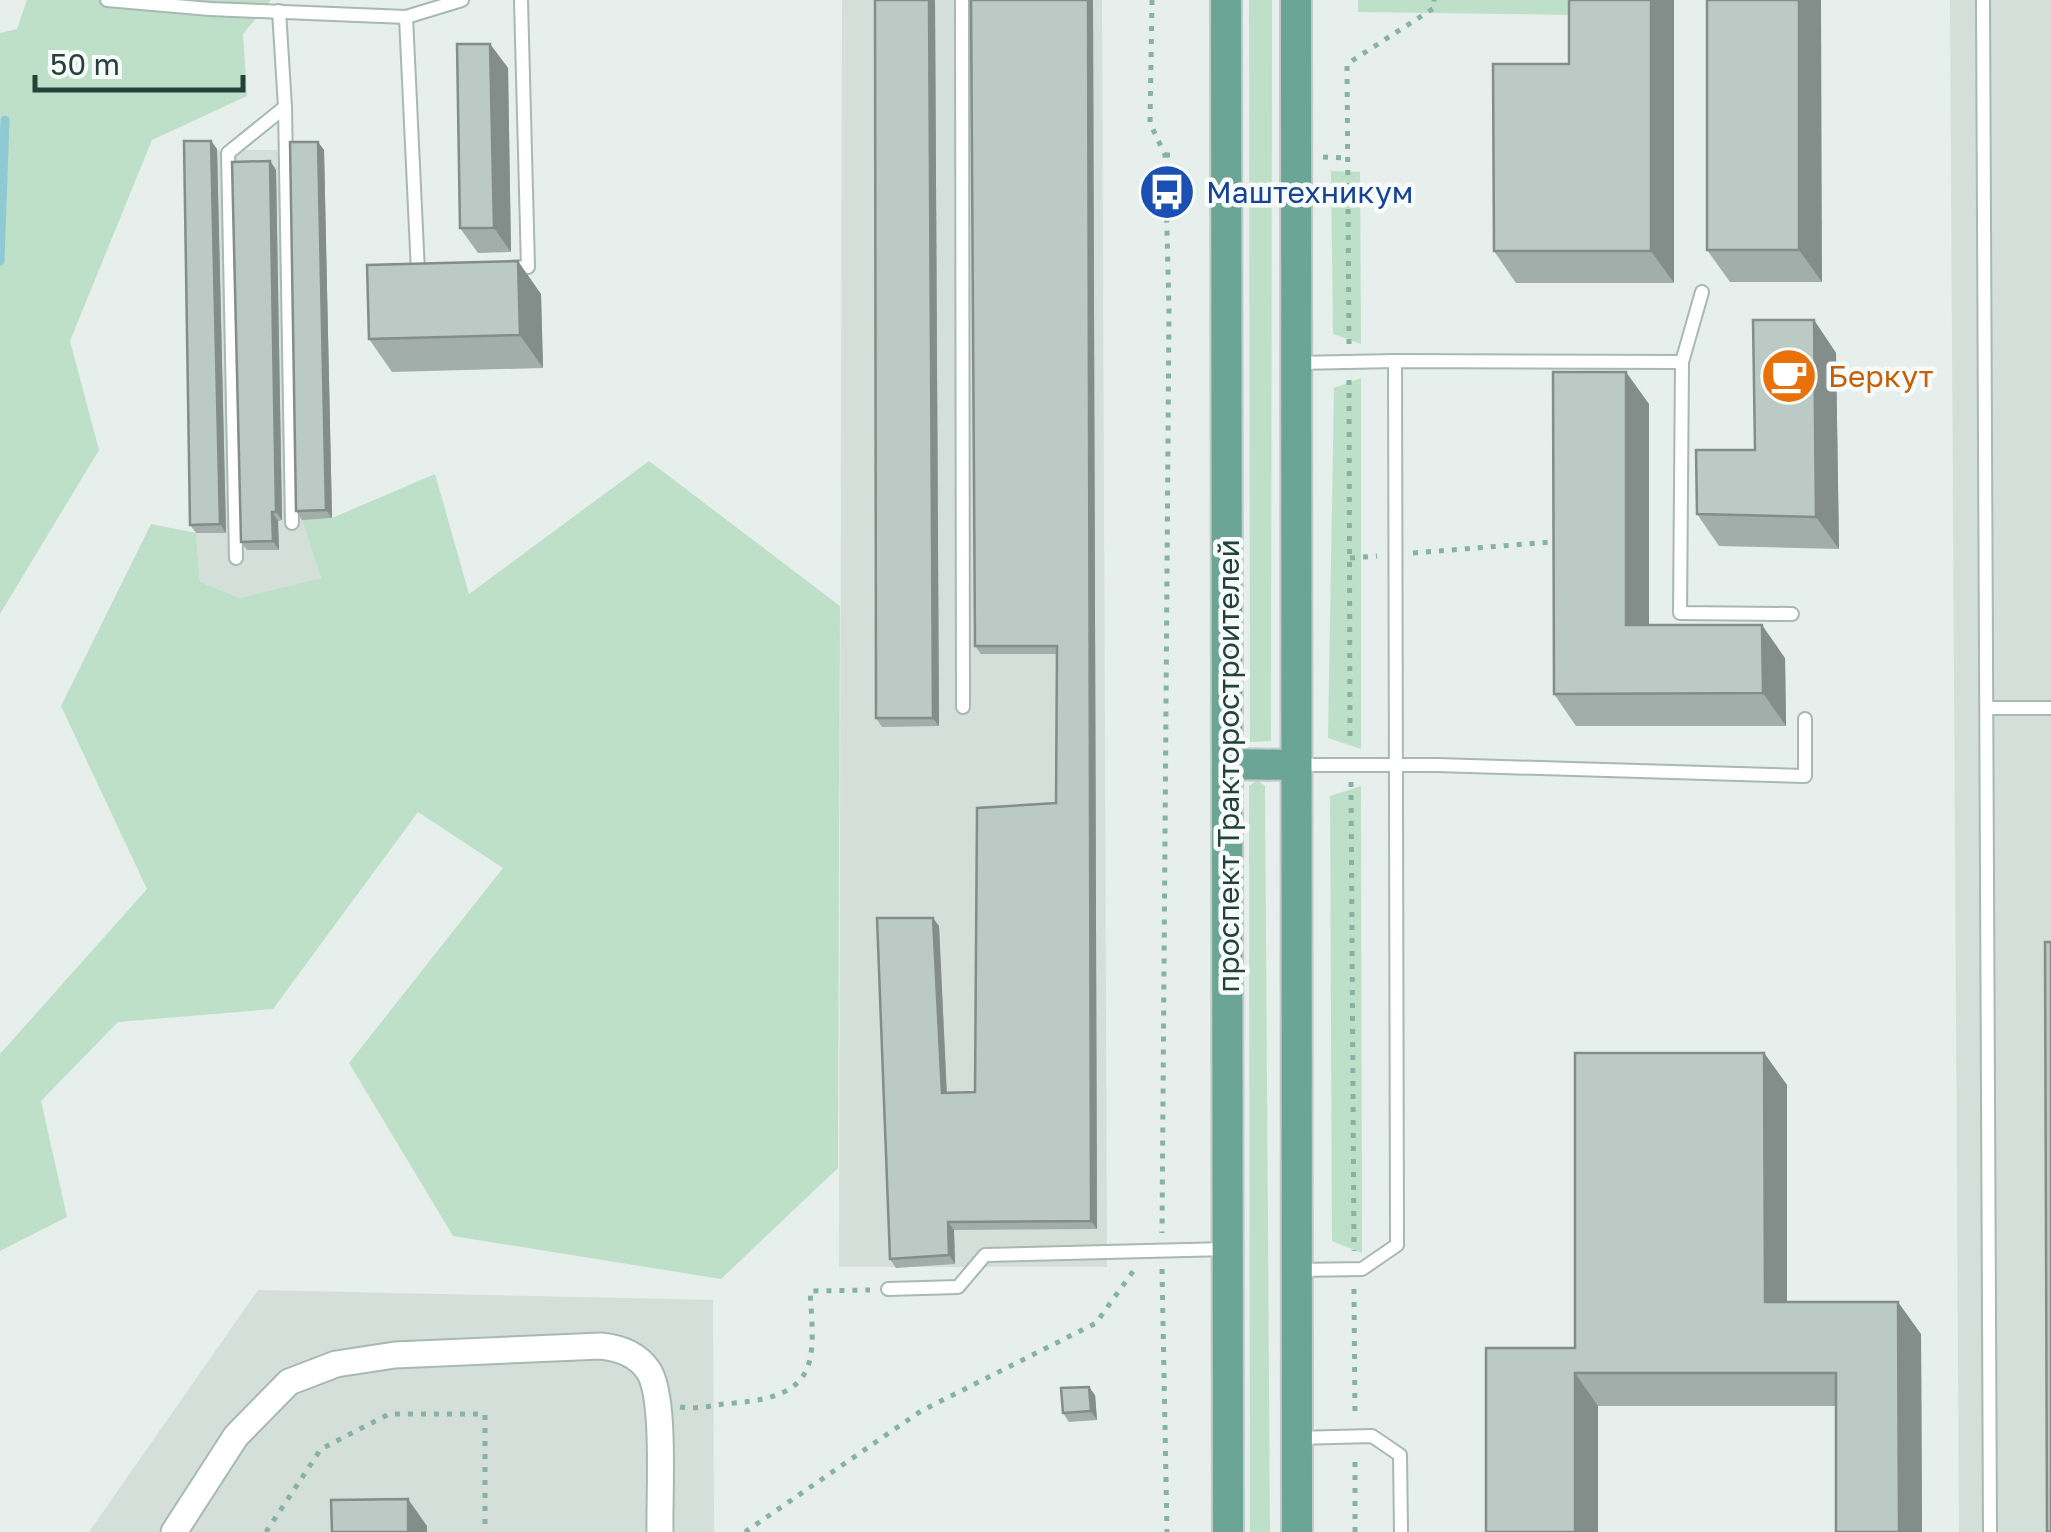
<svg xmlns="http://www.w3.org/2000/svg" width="2051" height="1532" font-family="'Golos Text',sans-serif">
	<rect width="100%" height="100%" fill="#e6efeb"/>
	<g fill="#d4dfda">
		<path d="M842,0H1102L1107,1267H839Z"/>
		<path d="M1950,0H2051V1532H1959Z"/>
		<path d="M190,150H324L332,518L303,520L321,578L240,598L200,582L196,533Z"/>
		<path d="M258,1290L713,1300L714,1532H89Z"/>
	</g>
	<g fill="#bfe0c8">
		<path d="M27,0H271L243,34L247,96L152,140L70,341L99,450L0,614V33L17,29Z"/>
		<path d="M1249,0H1272L1271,741L1250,742Z"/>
		<path d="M1358,0H1575V15L1358,12Z"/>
		<path d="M1331,171L1360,172L1361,344L1333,334Z"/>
		<path d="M1361,378V749L1328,738L1334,388Z"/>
		<path d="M649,461L840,606L838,1168L721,1279L453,1236L349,1063L503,868L418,812L273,1009L118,1022L41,1101L67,1217L0,1251V1054L147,889L61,706L151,524L196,533L200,582L240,598L321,578L302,519L332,518L435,474L469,594Z"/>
		<path d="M1257,780L1265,786L1270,1532H1250L1249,786Z"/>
		<path d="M1361,786L1362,1253L1332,1241L1330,796Z"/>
	</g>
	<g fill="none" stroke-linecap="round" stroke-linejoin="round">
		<path stroke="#8ec9d4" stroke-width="9" d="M0,261L5,120"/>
		<g stroke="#a8b8b2" stroke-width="16">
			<g id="service">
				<path d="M107,0L210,9L406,17L462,0"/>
				<path d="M962,0L963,707"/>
				<path d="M1983,0L1990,1532"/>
				<path d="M279,11L285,107L292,523"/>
				<path d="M406,17L418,272L423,271"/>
				<path d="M508,268L528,267L521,0"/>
				<path d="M1682,362L1702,292"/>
				<path d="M1297,363L1395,361"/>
				<path d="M236,558L228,153L285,107"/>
				<path d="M1987,708H2051"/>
				<path d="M1296,765H1437L1805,776V719"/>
				<path d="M1299,1270L1362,1269L1397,1245L1395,361L1682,362L1680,613L1792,614"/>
				<path d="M888,1289L958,1287L985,1255L1227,1249"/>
				<path d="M1296,1438L1372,1436L1400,1455L1401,1532"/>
			</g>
		</g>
		<g stroke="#a8b8b2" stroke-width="29">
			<path id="minor" d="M174,1532L236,1436L289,1382L336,1364L395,1355L601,1346C620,1348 637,1354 648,1370C666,1395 659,1497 660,1532"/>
		</g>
		<g stroke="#c2cac8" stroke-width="34">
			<g id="primary">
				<path d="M1226,0L1228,1532"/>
				<path d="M1296,0L1297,1532"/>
				<path d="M1228,764L1296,765"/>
			</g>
		</g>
		<g stroke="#86b3a5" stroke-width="5" stroke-dasharray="5 8" stroke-linecap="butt">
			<path d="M1152,0L1150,123L1165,155L1169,309L1162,1233"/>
			<path d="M1165,155H1178"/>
			<path d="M1323,157L1348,158"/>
			<path d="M1349,344L1347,64L1434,8V0"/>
			<path d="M1349,380L1350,744"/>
			<path d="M1413,553L1551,542"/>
			<path d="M1350,558L1377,556"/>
			<path d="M1351,782L1354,1251"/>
			<path d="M1162,1269L1167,1532"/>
			<path d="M1354,1289L1355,1418"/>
			<path d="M680,1407C700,1410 715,1404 734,1403C819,1396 815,1363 810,1291L870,1290"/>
			<path d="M266,1532L321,1449L389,1414H485V1532"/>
			<path d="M745,1532L921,1411L1096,1323L1134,1270"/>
			<path d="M1355,1532V1456"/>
		</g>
		<use href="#service" stroke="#fff" stroke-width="12"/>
		<use href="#minor" stroke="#fff" stroke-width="25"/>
		<use href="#primary" stroke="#6aa596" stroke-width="30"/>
	</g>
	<g fill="#a1aea9">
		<path d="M875,0H935L939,726L882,727L876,718Z"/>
		<path d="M971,0H1093L1097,1229L954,1230L955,1264L896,1268L890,1259L939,926L947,1093L975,1092L1056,803L1057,654H981L975,646Z"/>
		<path d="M1707,0L1822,282H1730L1707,250Z"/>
		<path d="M490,44L508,68L511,252L478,253L460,228Z"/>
		<path d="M1569,64L1674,283H1516L1494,251Z"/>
		<path d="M211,141L217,149L226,533H196L190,525Z"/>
		<path d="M318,142L324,150L332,518L302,520L296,511Z"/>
		<path d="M270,161L276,170L282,520L278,521L279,550H247L241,542Z"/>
		<path d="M541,294L543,368L392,372L369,339Z"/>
		<path d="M1814,320L1836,353L1839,549L1719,546L1697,514L1755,450Z"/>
		<path d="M1649,404V625L1785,658L1786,726H1576L1554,694Z"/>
		<path d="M1764,1053L1787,1085V1302L1921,1334L1922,1532H1836V1406H1598L1486,1532L1575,1348Z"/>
		<path d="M1095,1395L1097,1420L1069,1422L1063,1413Z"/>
	</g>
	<g fill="#838d89">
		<path d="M929,0H935L939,726L933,718Z"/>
		<path d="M1088,0H1093L1097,1229L1091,1221Z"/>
		<path d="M1651,0H1674V283L1651,251Z"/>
		<path d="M1799,0H1821L1822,282L1799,250Z"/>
		<path d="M490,44L508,68L511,252L494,228Z"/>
		<path d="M211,141L217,149L226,533L220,524Z"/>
		<path d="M318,142L324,150L332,518L326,510Z"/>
		<path d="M270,161L276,170L282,520L276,512Z"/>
		<path d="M518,261L541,294L543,368L520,335Z"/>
		<path d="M1814,320L1836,353L1839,549L1816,517Z"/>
		<path d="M1626,372L1649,404V658L1626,625Z"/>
		<path d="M272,512L278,521L279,550L273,541Z"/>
		<path d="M1762,625L1785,658L1786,726L1763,693Z"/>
		<path d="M933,918L939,926L947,1101L942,1093Z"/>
		<path d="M1764,1053L1787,1085V1335L1765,1302Z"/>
		<path d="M948,1222L954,1230L955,1264L949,1255Z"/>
		<path d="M1898,1302L1921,1334L1922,1532H1899Z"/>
		<path d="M1575,1373L1598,1406V1532H1575Z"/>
		<path d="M1089,1387L1095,1395L1097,1420L1091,1411Z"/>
		<path d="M408,1499L427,1526V1532H408Z"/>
	</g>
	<g fill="#bbcac4" stroke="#838d89" stroke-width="2.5">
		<path d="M875,0H929L933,718H876Z"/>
		<path d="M971,0H1088L1091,1221L948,1222L949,1255L890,1259L877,918H933L942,1093L975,1092L977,808L1056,803L1057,646H975Z"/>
		<path d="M1569,0H1651V251H1494L1493,64H1569Z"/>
		<rect x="1707" y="0" width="92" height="250"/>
		<path d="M457,44H490L494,228H460Z"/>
		<path d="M184,141H211L220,524L190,525Z"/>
		<path d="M290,142H318L326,510L296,511Z"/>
		<path d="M270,161L276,512H272L273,541L241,542L232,162Z"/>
		<path d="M518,261L520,335L369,339L367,265Z"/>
		<path d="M1753,320H1814L1816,517L1697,514L1696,450H1755Z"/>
		<path d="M1553,372H1626V625H1762L1763,693L1554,694Z"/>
		<path d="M2045,942H2051V1532H2047Z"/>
		<path d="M1575,1053H1764L1765,1302H1898L1899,1532H1836V1373H1575V1532H1486V1348H1575Z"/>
		<path d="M1089,1387L1091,1411L1063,1413L1061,1388Z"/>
		<path d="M408,1499V1532H332L331,1500Z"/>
	</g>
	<defs>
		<g id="bus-disc" transform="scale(2.875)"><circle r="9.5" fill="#1a4fb4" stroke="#f7fbf9"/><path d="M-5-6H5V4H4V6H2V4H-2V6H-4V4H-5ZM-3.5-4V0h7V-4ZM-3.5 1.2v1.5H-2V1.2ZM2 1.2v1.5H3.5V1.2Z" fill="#fff"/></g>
		<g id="cafe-disc" transform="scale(2.875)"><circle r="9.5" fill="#e8710a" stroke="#f7fbf9"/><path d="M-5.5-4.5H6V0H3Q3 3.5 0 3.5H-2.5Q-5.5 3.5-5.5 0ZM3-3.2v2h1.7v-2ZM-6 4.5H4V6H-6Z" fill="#fff"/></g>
	</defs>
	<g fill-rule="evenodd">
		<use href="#bus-disc" x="1167" y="192"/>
		<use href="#cafe-disc" x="1789" y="376"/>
	</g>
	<g text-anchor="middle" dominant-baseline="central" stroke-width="9" stroke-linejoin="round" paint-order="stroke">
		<g font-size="30" fill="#164399" stroke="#f7fbf9" text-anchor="start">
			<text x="1206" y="192">Маштехникум</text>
		</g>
		<g font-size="30" fill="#c56008" stroke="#f7fbf9" text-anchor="start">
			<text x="1828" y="376">Беркут</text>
		</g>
		<g font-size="30" fill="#24423a" stroke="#f7fbf9">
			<text transform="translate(1228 766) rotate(-90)">проспект Тракторостроителей</text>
		</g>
	</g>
	<path d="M35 75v15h208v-15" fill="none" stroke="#24423a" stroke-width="5"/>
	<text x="50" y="75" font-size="30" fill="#24423a" stroke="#f7fbf9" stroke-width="8" paint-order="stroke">50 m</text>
</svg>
